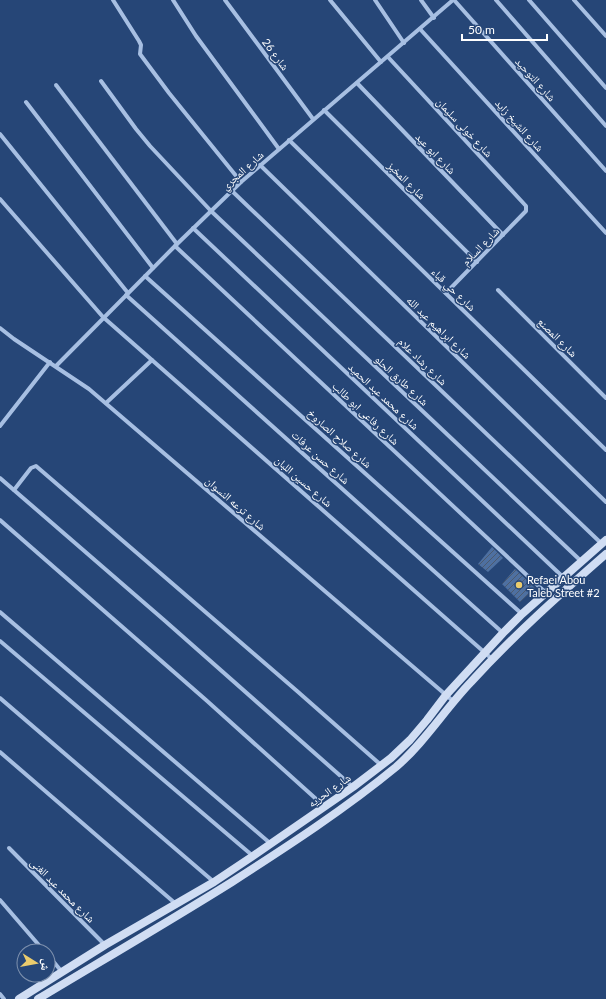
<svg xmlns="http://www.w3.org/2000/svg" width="606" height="999" font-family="Lato,'Noto Naskh Arabic',sans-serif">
	<defs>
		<pattern id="building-hatch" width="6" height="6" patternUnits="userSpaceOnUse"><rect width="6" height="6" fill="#4e70a1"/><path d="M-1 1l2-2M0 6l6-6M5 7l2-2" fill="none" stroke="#4d5a6e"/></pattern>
	</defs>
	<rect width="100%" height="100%" fill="#264677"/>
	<g fill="url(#building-hatch)">
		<path d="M492,547L503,558L488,572L478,564Z"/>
		<path d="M515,569L535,588L520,602L502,584Z"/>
	</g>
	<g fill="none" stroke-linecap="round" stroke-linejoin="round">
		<g stroke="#a7bfe2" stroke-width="4">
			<path d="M113,0L139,41L141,45L140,54L169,93L241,182"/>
			<path d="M173,0L196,36L279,149"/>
			<path d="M225,0L313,119"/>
			<path d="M330,0L381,62"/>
			<path d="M375,0L404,43"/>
			<path d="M421,0L434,18"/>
			<path d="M454,0L606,171"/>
			<path d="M496,0L606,126"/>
			<path d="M529,0L606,88"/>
			<path d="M574,0L606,36"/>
			<path d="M420,29L606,233"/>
			<path d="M388,57L526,206V211L446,293"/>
			<path d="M101,81L136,129L150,146L211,211L581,561"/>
			<path d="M357,83L503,235"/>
			<path d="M56,85L177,244"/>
			<path d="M26,102L153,268"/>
			<path d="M324,110L477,262"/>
			<path d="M0,134L128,293"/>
			<path d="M289,140L606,450"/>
			<path d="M260,165L606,502"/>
			<path d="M232,191L602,544"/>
			<path d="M0,199L103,317L492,659"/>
			<path d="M193,228L563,577"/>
			<path d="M175,246L546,593"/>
			<path d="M145,276L522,614"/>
			<path d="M498,290L606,398"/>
			<path d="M126,295L503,633"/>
			<path d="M0,328L14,339L89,389L453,701"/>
			<path d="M56,366L175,246L241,182L453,0"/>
			<path d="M106,403L152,360"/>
			<path d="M0,426L50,362"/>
			<path d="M0,478L164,620L353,787"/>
			<path d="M14,490L31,468L36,466L297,691L381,765"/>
			<path d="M0,520L206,700L325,807"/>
			<path d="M0,612L271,844"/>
			<path d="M0,641L253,856"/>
			<path d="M0,698L214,882"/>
			<path d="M0,752L176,904"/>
			<path d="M9,848L105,945"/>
			<path d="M0,900L44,951"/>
			<path d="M48,955L62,972"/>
			<path d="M0,994L4,999"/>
		</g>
		<g stroke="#d0ddf3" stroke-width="8">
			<path d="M19,999L105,945L214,882L253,856L353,787L391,758L410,740L427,720L446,695L503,633L522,614L606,540"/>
			<path d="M38,999C103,960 168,922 232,882C288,846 345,809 396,767C425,742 445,709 471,682C513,636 559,595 606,554"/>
		</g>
	</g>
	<circle fill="#ebcc6d" stroke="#264677" stroke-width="1.5" cx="519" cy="585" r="4"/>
	<g text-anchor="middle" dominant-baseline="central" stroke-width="3" stroke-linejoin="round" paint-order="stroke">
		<g font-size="11" fill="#fff" stroke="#264677">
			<text transform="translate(276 54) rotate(53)">شارع 26</text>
			<text transform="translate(536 79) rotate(48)">شارع التوحيد</text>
			<text transform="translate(520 125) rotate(48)">شارع الشيخ زايد</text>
			<text transform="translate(465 127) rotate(47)">شارع خولى سليمان</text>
			<text transform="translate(436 153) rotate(46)">شارع ابو عيد</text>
			<text transform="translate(242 170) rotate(-42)">شارع المجري</text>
			<text transform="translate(407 180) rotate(45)">شارع المخبز</text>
			<text transform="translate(480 246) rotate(-46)">شارع السلام</text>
			<text transform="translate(454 289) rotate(44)">شارع حي قباء</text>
			<text transform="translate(439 327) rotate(44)">شارع ابراهيم عبد الله</text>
			<text transform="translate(558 337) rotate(45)">شارع المصنع</text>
			<text transform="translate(423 361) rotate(44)">شارع رشاد علام</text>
			<text transform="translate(402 380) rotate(43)">شارع طارق الحلو</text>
			<text transform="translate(384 396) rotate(43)">شارع محمد عبد الحميد</text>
			<text transform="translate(366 413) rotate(43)">شارع رفاعى ابو طالب</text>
			<text transform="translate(340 438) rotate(42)">شارع صلاح الصاروخ</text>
			<text transform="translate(321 457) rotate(42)">شارع حسن عرفات</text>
			<text transform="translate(304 481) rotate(41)">شارع حسين اللبان</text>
			<text transform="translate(236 503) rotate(41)">شارع ترعه النسوان</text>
			<text transform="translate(329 790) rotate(-35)">شارع الحريه</text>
			<text transform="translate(63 890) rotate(45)">شارع محمد عبد الغنى</text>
		</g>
		<g font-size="11" fill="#fff" stroke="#264677" text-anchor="start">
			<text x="527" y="579">Refaei Abou<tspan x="527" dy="13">Taleb Street #2</tspan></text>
		</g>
	</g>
	<g transform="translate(36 963) rotate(101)"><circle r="19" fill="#264677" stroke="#7d90ad"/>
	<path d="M0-3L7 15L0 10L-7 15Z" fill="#ebcc6d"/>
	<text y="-6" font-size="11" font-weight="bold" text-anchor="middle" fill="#ffffff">ش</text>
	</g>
	<path d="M462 34v6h85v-6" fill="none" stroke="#ffffff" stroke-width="2"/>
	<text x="468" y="34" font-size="12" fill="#ffffff" stroke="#264677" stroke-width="3" paint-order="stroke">50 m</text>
</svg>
